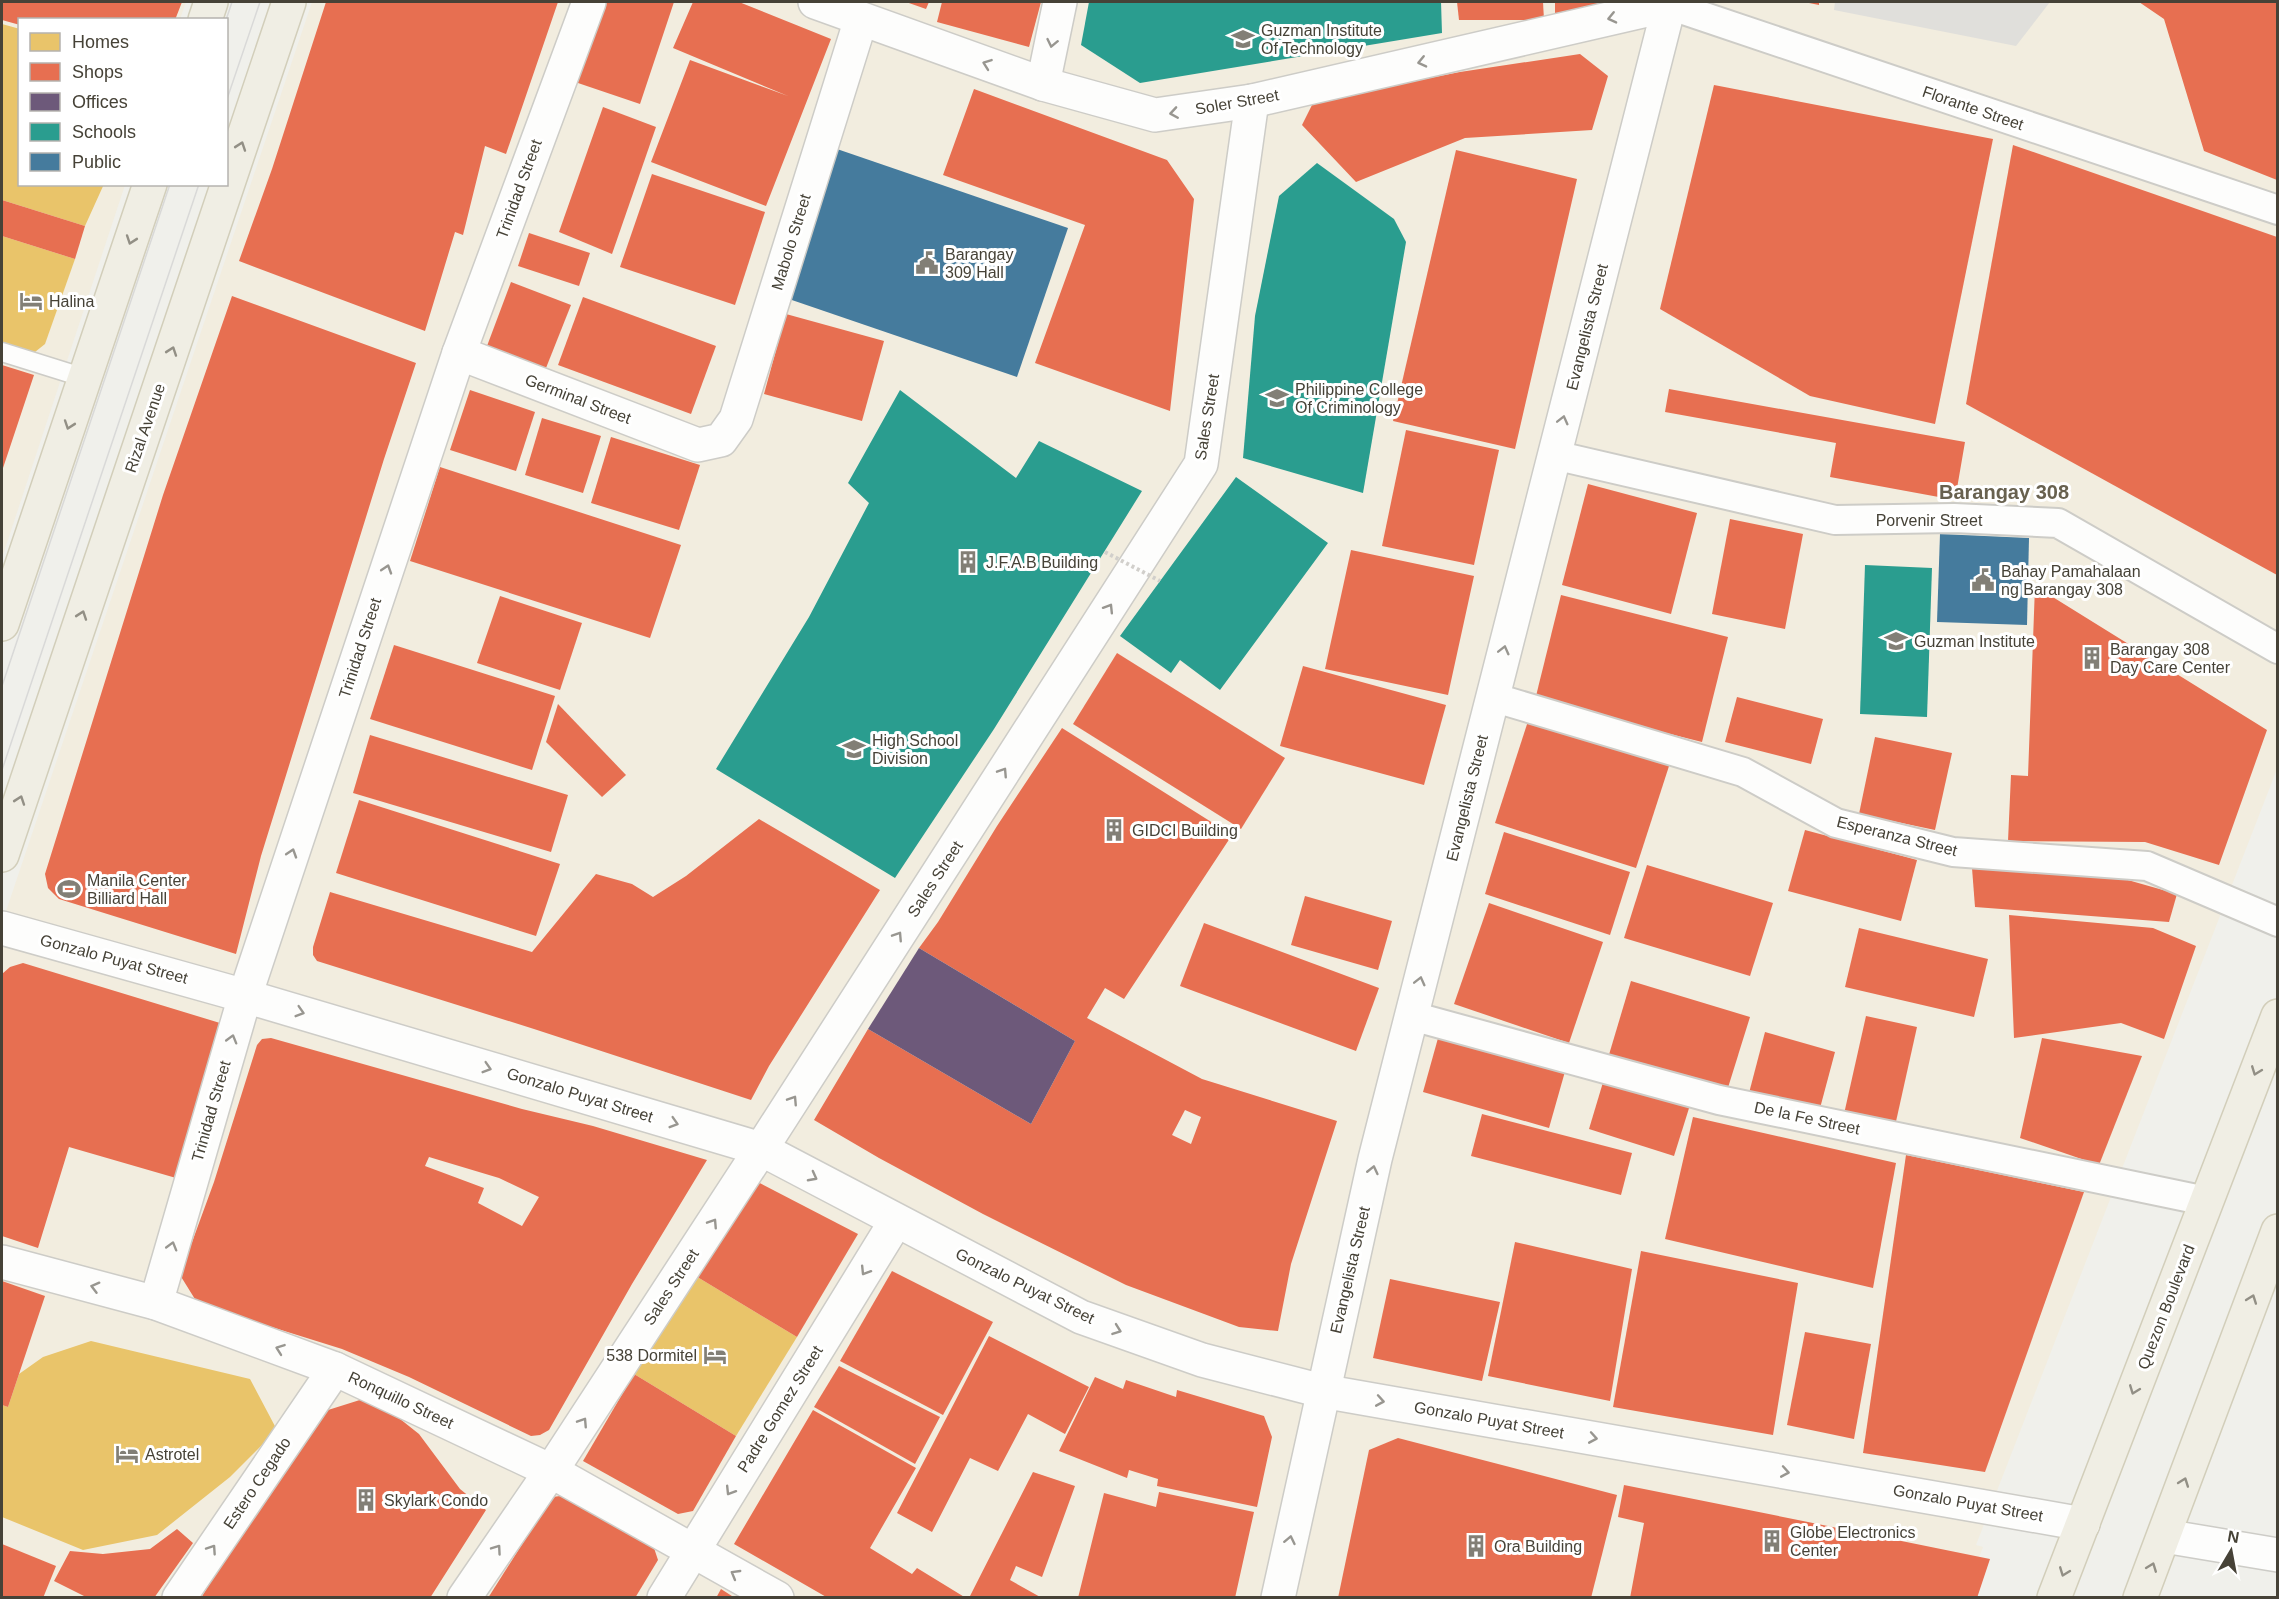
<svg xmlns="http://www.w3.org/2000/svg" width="2279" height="1599" font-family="Arial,sans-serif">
	<rect width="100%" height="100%" fill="#f0f0eb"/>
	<g fill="#f2eddf">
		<path d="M2,2H186L180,19L20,20V184L125,185L2,558Z"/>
		<path d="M312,2H2277V769L1976,1545L1983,1547L1964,1597L2,1598V923Z"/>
	</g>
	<path fill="#e0dfdb" d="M1835,2H2050L2016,46L1834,10Z"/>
	<g fill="#e9c46a">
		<path d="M2,24L20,29V184H104L85,226L2,200Z"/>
		<path d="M2,236L75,259L45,344L35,352H23L2,345Z"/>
		<path d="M694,1275L797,1337L736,1436L634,1374Z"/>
		<path d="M91,1341L250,1379L277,1430L230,1477L157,1535L83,1550L2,1517V1405L8,1407L19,1374L43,1357Z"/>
	</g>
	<g fill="#e76f51" fill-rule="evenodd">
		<path d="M2,2H182L175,20H20V25L2,20Z"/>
		<path d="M326,2H558L506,154L485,146L463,235L455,232L425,331L239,261L272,169Z"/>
		<path d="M602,2H674L640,104L575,82Z"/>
		<path d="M693,2H739L831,39L766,206L651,162L690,60L788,96L673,48Z"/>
		<path d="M906,2H929L926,9Z"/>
		<path d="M942,2H1041L1029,47L937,22Z"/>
		<path d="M1457,2H1543L1544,20H1459Z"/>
		<path d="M1555,2H1626L1555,18Z"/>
		<path d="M1804,2H1819V5Z"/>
		<path d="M2139,2H2277V180L2204,151L2164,19Z"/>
		<path d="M1580,54L1608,76L1592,130L1465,138L1356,182L1302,125L1314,101L1460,72Z"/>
		<path d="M1714,85L1993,139L1935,424L1810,396L1660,309Z"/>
		<path d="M974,89L1167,160L1194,199L1170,411L1035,363L1085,225L943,175Z"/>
		<path d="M603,107L656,127L612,254L559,232Z"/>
		<path d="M2013,145L2277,237V575L1966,404Z"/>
		<path d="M1456,150L1577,179L1515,449L1393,421Z"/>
		<path d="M652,174L765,212L735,305L620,267Z"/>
		<path d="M2,200L85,226L75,259L2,236Z"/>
		<path d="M529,233L590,253L579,286L518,266Z"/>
		<path d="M511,282L571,305L546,368L487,346Z"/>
		<path d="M232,296L416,363L384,459L261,856L236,954L59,899L48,888L45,874L163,495Z"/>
		<path d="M583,297L716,346L691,414L558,365Z"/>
		<path d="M786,314L884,341L862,421L764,394Z"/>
		<path d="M2,365L34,375L2,471Z"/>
		<path d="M1669,389L1965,442L1955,500L1830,477L1836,443L1665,412Z"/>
		<path d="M470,390L535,412L516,471L450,450Z"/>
		<path d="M542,418L601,436L583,493L525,475Z"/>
		<path d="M1406,430L1499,450L1474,565L1382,546Z"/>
		<path d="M611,437L700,465L679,530L591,503Z"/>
		<path d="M440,467L681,545L650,638L410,561Z"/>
		<path d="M1588,484L1697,513L1671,614L1562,585Z"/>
		<path d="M1730,519L1803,534L1785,629L1712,614Z"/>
		<path d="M1351,550L1474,576L1448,695L1325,669Z"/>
		<path d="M2035,586L2267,730L2219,865L2145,842L2008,841L2011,775L2028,776Z"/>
		<path d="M1561,595L1728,637L1702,742L1535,700Z"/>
		<path d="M500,596L582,623L560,690L477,663Z"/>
		<path d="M394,645L555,696L532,770L370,719Z"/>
		<path d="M1117,653L1285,758L1241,829L1073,724Z"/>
		<path d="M1303,666L1446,705L1424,785L1280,746Z"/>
		<path d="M1737,697L1823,719L1811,764L1725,742Z"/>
		<path d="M558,704L626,775L602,797L546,742Z"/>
		<path d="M1529,718L1670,763L1636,868L1495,823Z"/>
		<path d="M1062,728L1232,835L1124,999L1105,988L1087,1018L1202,1079L1337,1121L1291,1264L1278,1331L1239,1327L1126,1285L983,1214L879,1158L814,1120L868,1029L1031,1124L1075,1041L919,948L938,922L997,826ZM1185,1110L1201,1117L1191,1144L1172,1135Z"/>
		<path d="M370,735L568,795L551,852L353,793Z"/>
		<path d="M1875,737L1952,753L1935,830L1859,814Z"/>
		<path d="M359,800L560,864L536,936L336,873Z"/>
		<path d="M759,819L880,890L769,1066L751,1100L534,1029L317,961L313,955V947L330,892L532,952L596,874L632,884L653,897L686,876Z"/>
		<path d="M1805,830L1917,860L1901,921L1788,891Z"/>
		<path d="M1504,832L1630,872L1610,935L1485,894Z"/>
		<path d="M1647,865L1773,903L1750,976L1624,938Z"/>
		<path d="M1972,868L2089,869L2177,894L2169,922L1975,907Z"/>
		<path d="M1305,896L1392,921L1378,970L1291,945Z"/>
		<path d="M1489,903L1603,942L1569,1043L1454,1004Z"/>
		<path d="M2009,915L2153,928L2196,946L2164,1039L2121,1023L2014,1038Z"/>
		<path d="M1204,923L1379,988L1356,1051L1180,986Z"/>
		<path d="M1859,928L1988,959L1974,1017L1845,987Z"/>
		<path d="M23,963L220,1023L176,1178L69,1147L38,1248L2,1236V974L10,967Z"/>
		<path d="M1631,981L1750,1017L1726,1094L1608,1058Z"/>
		<path d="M1866,1016L1917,1027L1895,1126L1844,1114Z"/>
		<path d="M1440,1031L1566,1068L1549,1128L1423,1092Z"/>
		<path d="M1765,1032L1835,1052L1819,1112L1749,1093Z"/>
		<path d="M271,1038L522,1109L593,1126L707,1160L632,1284L549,1430L540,1435L531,1436L409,1377L342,1349L198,1304L180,1275L214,1182L257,1045L262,1039ZM429,1157L499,1178L539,1197L522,1226L478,1203L484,1188L425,1166Z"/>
		<path d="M2042,1038L2142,1056L2099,1165L2020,1138Z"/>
		<path d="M1604,1079L1690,1105L1674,1156L1589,1129Z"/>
		<path d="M1482,1114L1632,1153L1621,1195L1471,1156Z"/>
		<path d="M1693,1117L1896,1163L1873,1288L1665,1239Z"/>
		<path d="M1906,1155L2084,1192L1985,1472L1863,1453Z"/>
		<path d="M754,1180L858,1234L797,1337L694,1275Z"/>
		<path d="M1515,1242L1632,1269L1610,1401L1488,1376Z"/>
		<path d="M1641,1251L1798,1283L1773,1435L1613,1407Z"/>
		<path d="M892,1271L993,1322L943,1415L840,1361Z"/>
		<path d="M1390,1279L1500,1302L1482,1381L1373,1358Z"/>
		<path d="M2,1281L45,1296L8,1407L2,1405Z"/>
		<path d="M1805,1332L1871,1344L1854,1439L1787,1425Z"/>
		<path d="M989,1336L1089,1387L1065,1434L1028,1414L998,1471L970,1458L932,1532L897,1513Z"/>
		<path d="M839,1366L940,1417L915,1464L814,1407Z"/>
		<path d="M634,1374L736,1436L693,1511L678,1514L583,1461Z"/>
		<path d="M1095,1377L1123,1389L1126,1380L1176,1397L1177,1390L1264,1416L1272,1437L1257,1507L1157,1486L1158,1479L1129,1470L1127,1478L1059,1451Z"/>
		<path d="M363,1399L390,1411L419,1434L460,1489L486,1510L430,1598H201L309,1416Z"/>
		<path d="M813,1410L916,1468L870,1548L912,1574L917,1568L966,1598H828L734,1544Z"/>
		<path d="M1398,1438L1617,1495L1591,1598H1338L1369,1450Z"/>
		<path d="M1033,1472L1075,1486L1042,1577L1016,1566L1010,1580L1042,1598H969Z"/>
		<path d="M1624,1485L1808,1522L1990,1559L1977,1598H1630L1644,1523L1618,1517Z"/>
		<path d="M1159,1492L1254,1512L1235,1598H1078L1104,1493L1156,1507Z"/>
		<path d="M569,1495L653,1545L658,1560L635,1598H488L552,1497Z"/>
		<path d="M177,1529L193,1543L154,1598H88L54,1581L70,1551L103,1554L150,1549Z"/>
		<path d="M2,1544L56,1566L43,1598H2Z"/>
		<path d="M721,1589L735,1598H716Z"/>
	</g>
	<path fill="#6d597a" d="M919,948L1075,1041L1031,1124L868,1029Z"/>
	<g fill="#2a9d8f">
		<path d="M1089,2H1441L1442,33L1140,83L1081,45Z"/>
		<path d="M1317,163L1394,219L1406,242L1363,493L1243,458L1255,316L1279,196Z"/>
		<path d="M900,390L1016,478L1039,441L1142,491L994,729L895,878L716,769L809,617L869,503L848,483Z"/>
		<path d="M1236,477L1328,543L1220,690L1180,660L1171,673L1120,636Z"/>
		<path d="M1865,565L1932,568L1927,717L1860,714Z"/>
	</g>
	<g fill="#457b9d">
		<path d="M837,149L1068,228L1017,377L786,298Z"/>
		<path d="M1940,534L2029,538L2027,625L1937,622Z"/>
	</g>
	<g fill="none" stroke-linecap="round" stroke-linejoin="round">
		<g stroke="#cdccc7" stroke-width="21">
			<path id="service" d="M2,352L85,378"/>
		</g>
		<g stroke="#cdccc7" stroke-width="32">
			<g id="pedestrian">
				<path d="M1669,5L2278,210"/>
				<path d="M1554,455L1835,520L1954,518L2058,523L2278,649"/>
				<path d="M1492,697L1743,772L1836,823L1953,852L2147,866L2278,922"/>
				<path d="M1412,1016L1719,1100L2206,1201"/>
			</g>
		</g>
		<g stroke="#cdccc7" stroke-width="36">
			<g id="minor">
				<path d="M815,2L1043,84L1155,115L1252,101L1669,5"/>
				<path d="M1043,84L1060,2"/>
				<path d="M459,353L698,445L721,440L736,419L861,19"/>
				<path d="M2,928L245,996L761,1149L1081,1317L1202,1360L1322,1391L2083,1524"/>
				<path d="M2,1262L156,1303L335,1369L551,1471L777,1598"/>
				<path d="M156,1303L245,996L459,353L589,2"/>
				<path d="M179,1598L335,1369"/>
				<path d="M464,1598L551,1471L761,1149L1201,464L1252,101"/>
				<path d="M664,1598L896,1221"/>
				<path d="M1278,1598L1375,1159L1670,2"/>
			</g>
		</g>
		<g stroke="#cdccc7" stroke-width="36">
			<path id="tertiary" d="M2164,1536L2278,1555"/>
		</g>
		<g stroke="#d2ceba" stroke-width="36">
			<g id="primary">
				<path d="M205,20L211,2"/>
				<path d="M2,624L150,184"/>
				<path d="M2,855L289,2"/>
				<path d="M2054,1598L2278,1016"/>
				<path d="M2140,1598L2278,1231"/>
			</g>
		</g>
		<use href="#service" stroke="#fdfdfc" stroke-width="18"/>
		<use href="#pedestrian" stroke="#fdfdfc" stroke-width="28"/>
		<use href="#minor" stroke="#fdfdfc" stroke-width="33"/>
		<use href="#tertiary" stroke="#fdfdfc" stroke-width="33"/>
		<use href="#primary" stroke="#f0eee4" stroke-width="33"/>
		<g stroke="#d9d9d8" stroke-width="1.5">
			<path d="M226,20L232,2"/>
			<path d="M226,102L260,2"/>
			<path d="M2,686L170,184"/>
			<path d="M2,770L199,184"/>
		</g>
		<path stroke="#d1cfcb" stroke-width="4" stroke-dasharray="3 3" stroke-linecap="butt" d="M1105,552L1160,581"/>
	</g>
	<defs><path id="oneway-chevron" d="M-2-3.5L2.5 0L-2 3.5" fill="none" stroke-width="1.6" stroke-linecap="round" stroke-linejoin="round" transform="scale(1.5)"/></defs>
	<g stroke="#989690">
		<use href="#oneway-chevron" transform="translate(1612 18) rotate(167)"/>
		<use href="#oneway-chevron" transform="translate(1052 43) rotate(102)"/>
		<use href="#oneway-chevron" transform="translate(1422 62) rotate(167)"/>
		<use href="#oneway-chevron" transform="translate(987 64) rotate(-160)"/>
		<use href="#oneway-chevron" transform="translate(1174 113) rotate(171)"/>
		<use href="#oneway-chevron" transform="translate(1563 420) rotate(-76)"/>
		<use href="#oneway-chevron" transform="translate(387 569) rotate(-72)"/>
		<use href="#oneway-chevron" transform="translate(1109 608) rotate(-58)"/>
		<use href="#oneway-chevron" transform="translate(1504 650) rotate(-76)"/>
		<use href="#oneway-chevron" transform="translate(1003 772) rotate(-57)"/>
		<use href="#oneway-chevron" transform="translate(292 853) rotate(-72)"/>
		<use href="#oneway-chevron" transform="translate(898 936) rotate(-57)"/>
		<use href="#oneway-chevron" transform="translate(1420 981) rotate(-76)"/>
		<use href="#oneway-chevron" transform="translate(300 1012) rotate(17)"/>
		<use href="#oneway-chevron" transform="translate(232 1039) rotate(-74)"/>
		<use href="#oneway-chevron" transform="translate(487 1068) rotate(17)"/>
		<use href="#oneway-chevron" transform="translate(793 1100) rotate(-57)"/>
		<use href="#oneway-chevron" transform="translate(674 1123) rotate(17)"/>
		<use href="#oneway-chevron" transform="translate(1373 1170) rotate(-77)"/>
		<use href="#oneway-chevron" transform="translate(813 1177) rotate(28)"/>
		<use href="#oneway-chevron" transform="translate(713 1223) rotate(-57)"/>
		<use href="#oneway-chevron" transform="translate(172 1246) rotate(-74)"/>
		<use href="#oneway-chevron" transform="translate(865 1271) rotate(122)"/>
		<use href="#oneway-chevron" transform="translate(95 1287) rotate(-165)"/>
		<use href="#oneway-chevron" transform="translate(1117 1330) rotate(20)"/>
		<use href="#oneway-chevron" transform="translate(280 1349) rotate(-160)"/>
		<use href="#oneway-chevron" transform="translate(1380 1401) rotate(10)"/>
		<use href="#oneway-chevron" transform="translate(583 1422) rotate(-57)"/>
		<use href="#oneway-chevron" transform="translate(1593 1438) rotate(10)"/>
		<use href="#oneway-chevron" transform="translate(1785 1472) rotate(10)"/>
		<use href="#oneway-chevron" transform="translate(730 1491) rotate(122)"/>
		<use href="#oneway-chevron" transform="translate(1290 1540) rotate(-78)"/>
		<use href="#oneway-chevron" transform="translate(212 1549) rotate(-56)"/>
		<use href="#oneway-chevron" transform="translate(497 1549) rotate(-55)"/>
		<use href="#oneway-chevron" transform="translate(735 1574) rotate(-150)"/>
	</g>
	<g stroke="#928f85">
		<use href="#oneway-chevron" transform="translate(241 146) rotate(-71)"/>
		<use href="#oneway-chevron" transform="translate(131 240) rotate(109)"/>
		<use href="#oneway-chevron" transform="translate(172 351) rotate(-71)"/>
		<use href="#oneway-chevron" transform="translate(69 425) rotate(109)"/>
		<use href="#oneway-chevron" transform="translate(82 615) rotate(-71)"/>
		<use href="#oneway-chevron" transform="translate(20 800) rotate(-71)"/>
		<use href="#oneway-chevron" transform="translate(2256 1071) rotate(111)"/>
		<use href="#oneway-chevron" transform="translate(2252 1299) rotate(-70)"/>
		<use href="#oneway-chevron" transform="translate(2134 1390) rotate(111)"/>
		<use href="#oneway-chevron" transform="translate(2184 1482) rotate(-70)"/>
		<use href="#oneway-chevron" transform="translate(2152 1567) rotate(-69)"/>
		<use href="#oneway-chevron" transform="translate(2064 1572) rotate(111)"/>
	</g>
	<defs>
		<g id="school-bare" transform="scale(1.8)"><path d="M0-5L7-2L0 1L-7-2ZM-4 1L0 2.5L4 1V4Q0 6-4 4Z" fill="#827f76" stroke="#fff" stroke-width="2.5" paint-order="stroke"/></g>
		<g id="civic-bare" transform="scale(1.8)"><path d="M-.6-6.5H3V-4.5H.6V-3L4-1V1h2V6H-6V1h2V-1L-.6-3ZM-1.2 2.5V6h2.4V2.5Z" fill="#827f76" stroke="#fff" stroke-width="2.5" paint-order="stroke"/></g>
		<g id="hotel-bare" transform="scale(1.8)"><path d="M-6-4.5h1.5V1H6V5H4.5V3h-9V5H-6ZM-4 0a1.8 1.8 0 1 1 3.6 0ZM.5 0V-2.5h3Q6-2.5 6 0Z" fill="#827f76" stroke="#fff" stroke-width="2.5" paint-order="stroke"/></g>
		<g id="university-bare" transform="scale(1.8)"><path d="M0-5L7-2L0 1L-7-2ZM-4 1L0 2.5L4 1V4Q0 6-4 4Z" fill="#827f76" stroke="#fff" stroke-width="2.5" paint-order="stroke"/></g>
		<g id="building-bare" transform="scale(1.8)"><path d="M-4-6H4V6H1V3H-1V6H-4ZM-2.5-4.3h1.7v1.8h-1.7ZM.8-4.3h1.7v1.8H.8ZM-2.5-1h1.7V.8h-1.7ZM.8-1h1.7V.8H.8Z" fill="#827f76" stroke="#fff" stroke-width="2.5" paint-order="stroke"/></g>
		<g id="stadium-bare" transform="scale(1.8)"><path d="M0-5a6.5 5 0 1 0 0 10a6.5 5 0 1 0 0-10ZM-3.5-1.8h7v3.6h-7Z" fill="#827f76" stroke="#fff" stroke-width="2.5" paint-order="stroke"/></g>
	</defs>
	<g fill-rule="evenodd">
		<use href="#school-bare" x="1243" y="39"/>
		<use href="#civic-bare" x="927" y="263"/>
		<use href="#hotel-bare" x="31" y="301"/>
		<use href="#university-bare" x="1277" y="398"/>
		<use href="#building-bare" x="968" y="562"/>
		<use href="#civic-bare" x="1983" y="580"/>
		<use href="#school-bare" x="1896" y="641"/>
		<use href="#building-bare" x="2092" y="658"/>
		<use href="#school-bare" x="854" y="749"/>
		<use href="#building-bare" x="1114" y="830"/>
		<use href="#stadium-bare" x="69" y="889"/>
		<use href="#hotel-bare" x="715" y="1355"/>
		<use href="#hotel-bare" x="127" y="1454"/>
		<use href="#building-bare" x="366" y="1500"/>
		<use href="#building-bare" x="1772" y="1541"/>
		<use href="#building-bare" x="1476" y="1546"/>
	</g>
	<g text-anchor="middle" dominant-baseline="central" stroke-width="6" stroke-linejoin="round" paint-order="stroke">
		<g font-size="16" fill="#464237" stroke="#fff" text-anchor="start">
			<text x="1261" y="30">Guzman Institute<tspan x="1261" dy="18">Of Technology</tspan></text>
			<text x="945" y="254">Barangay<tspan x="945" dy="18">309 Hall</tspan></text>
			<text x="49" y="301">Halina</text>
			<text x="1295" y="389">Philippine College<tspan x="1295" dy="18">Of Criminology</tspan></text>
			<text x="986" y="562">J.F.A.B Building</text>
			<text x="2001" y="571">Bahay Pamahalaan<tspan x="2001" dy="18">ng Barangay 308</tspan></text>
			<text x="1914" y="641">Guzman Institute</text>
			<text x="2110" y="649">Barangay 308<tspan x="2110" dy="18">Day Care Center</tspan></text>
			<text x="872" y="740">High School<tspan x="872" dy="18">Division</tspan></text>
			<text x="1132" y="830">GIDCI Building</text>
			<text x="87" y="880">Manila Center<tspan x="87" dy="18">Billiard Hall</tspan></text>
			<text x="697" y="1355" text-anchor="end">538 Dormitel</text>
			<text x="145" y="1454">Astrotel</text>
			<text x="384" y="1500">Skylark Condo</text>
			<text x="1790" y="1532">Globe Electronics<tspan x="1790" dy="18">Center</tspan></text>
			<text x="1494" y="1546">Ora Building</text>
		</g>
		<g font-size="16" fill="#464237" stroke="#fff">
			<text transform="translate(1237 102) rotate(-10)">Soler Street</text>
			<text transform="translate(1973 108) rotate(19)">Florante Street</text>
			<text transform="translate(519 189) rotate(-70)">Trinidad Street</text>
			<text transform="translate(791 242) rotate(-73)">Mabolo Street</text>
			<text transform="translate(1587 327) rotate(-76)">Evangelista Street</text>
			<text transform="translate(578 399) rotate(21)">Germinal Street</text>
			<text transform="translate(1207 417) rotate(-81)">Sales Street</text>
			<text transform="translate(145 428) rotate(-71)">Rizal Avenue</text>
			<text x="1929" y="520">Porvenir Street</text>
			<text transform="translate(360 648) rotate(-72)">Trinidad Street</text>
			<text transform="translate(1467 798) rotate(-76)">Evangelista Street</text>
			<text transform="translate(1897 836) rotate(14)">Esperanza Street</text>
			<text transform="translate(935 879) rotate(-57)">Sales Street</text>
			<text transform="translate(114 959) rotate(15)">Gonzalo Puyat Street</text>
			<text transform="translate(580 1095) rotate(17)">Gonzalo Puyat Street</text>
			<text transform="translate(211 1111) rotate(-74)">Trinidad Street</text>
			<text transform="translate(1807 1118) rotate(12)">De la Fe Street</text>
			<text transform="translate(1350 1270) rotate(-77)">Evangelista Street</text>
			<text transform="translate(1025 1286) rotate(26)">Gonzalo Puyat Street</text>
			<text transform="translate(671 1287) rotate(-57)">Sales Street</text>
			<text transform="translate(2166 1307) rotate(-69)">Quezon Boulevard</text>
			<text transform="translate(401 1400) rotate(25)">Ronquillo Street</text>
			<text transform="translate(780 1409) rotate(-58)">Padre Gomez Street</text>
			<text transform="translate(1489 1420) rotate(10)">Gonzalo Puyat Street</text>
			<text transform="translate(257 1483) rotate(-56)">Estero Cegado</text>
			<text transform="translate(1968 1503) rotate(10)">Gonzalo Puyat Street</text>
		</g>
		<g font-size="20" font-weight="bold" fill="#68614f" stroke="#fff">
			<text x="2004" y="492">Barangay 308</text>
		</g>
	</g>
	<rect width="2279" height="1599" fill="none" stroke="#464237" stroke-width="6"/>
	<rect x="18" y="18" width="210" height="168" fill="#ffffff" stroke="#b5b3af" stroke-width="1.5"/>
	<rect x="30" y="33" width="30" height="18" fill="#e9c46a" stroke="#b5b3af" stroke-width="1.5"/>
	<text x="72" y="48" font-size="18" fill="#464237">Homes</text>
	<rect x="30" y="63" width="30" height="18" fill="#e76f51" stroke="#b5b3af" stroke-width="1.5"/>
	<text x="72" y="78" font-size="18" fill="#464237">Shops</text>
	<rect x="30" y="93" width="30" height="18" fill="#6d597a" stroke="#b5b3af" stroke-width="1.5"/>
	<text x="72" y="108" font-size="18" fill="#464237">Offices</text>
	<rect x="30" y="123" width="30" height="18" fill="#2a9d8f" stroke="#b5b3af" stroke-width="1.5"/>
	<text x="72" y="138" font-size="18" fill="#464237">Schools</text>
	<rect x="30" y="153" width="30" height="18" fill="#457b9d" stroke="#b5b3af" stroke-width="1.5"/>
	<text x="72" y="168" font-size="18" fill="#464237">Public</text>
	<g transform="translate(2231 1551) rotate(10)" stroke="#ffffff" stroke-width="4.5" paint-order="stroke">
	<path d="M0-4.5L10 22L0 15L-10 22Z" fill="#464237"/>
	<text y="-9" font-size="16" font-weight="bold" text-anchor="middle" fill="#464237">N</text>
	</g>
</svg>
